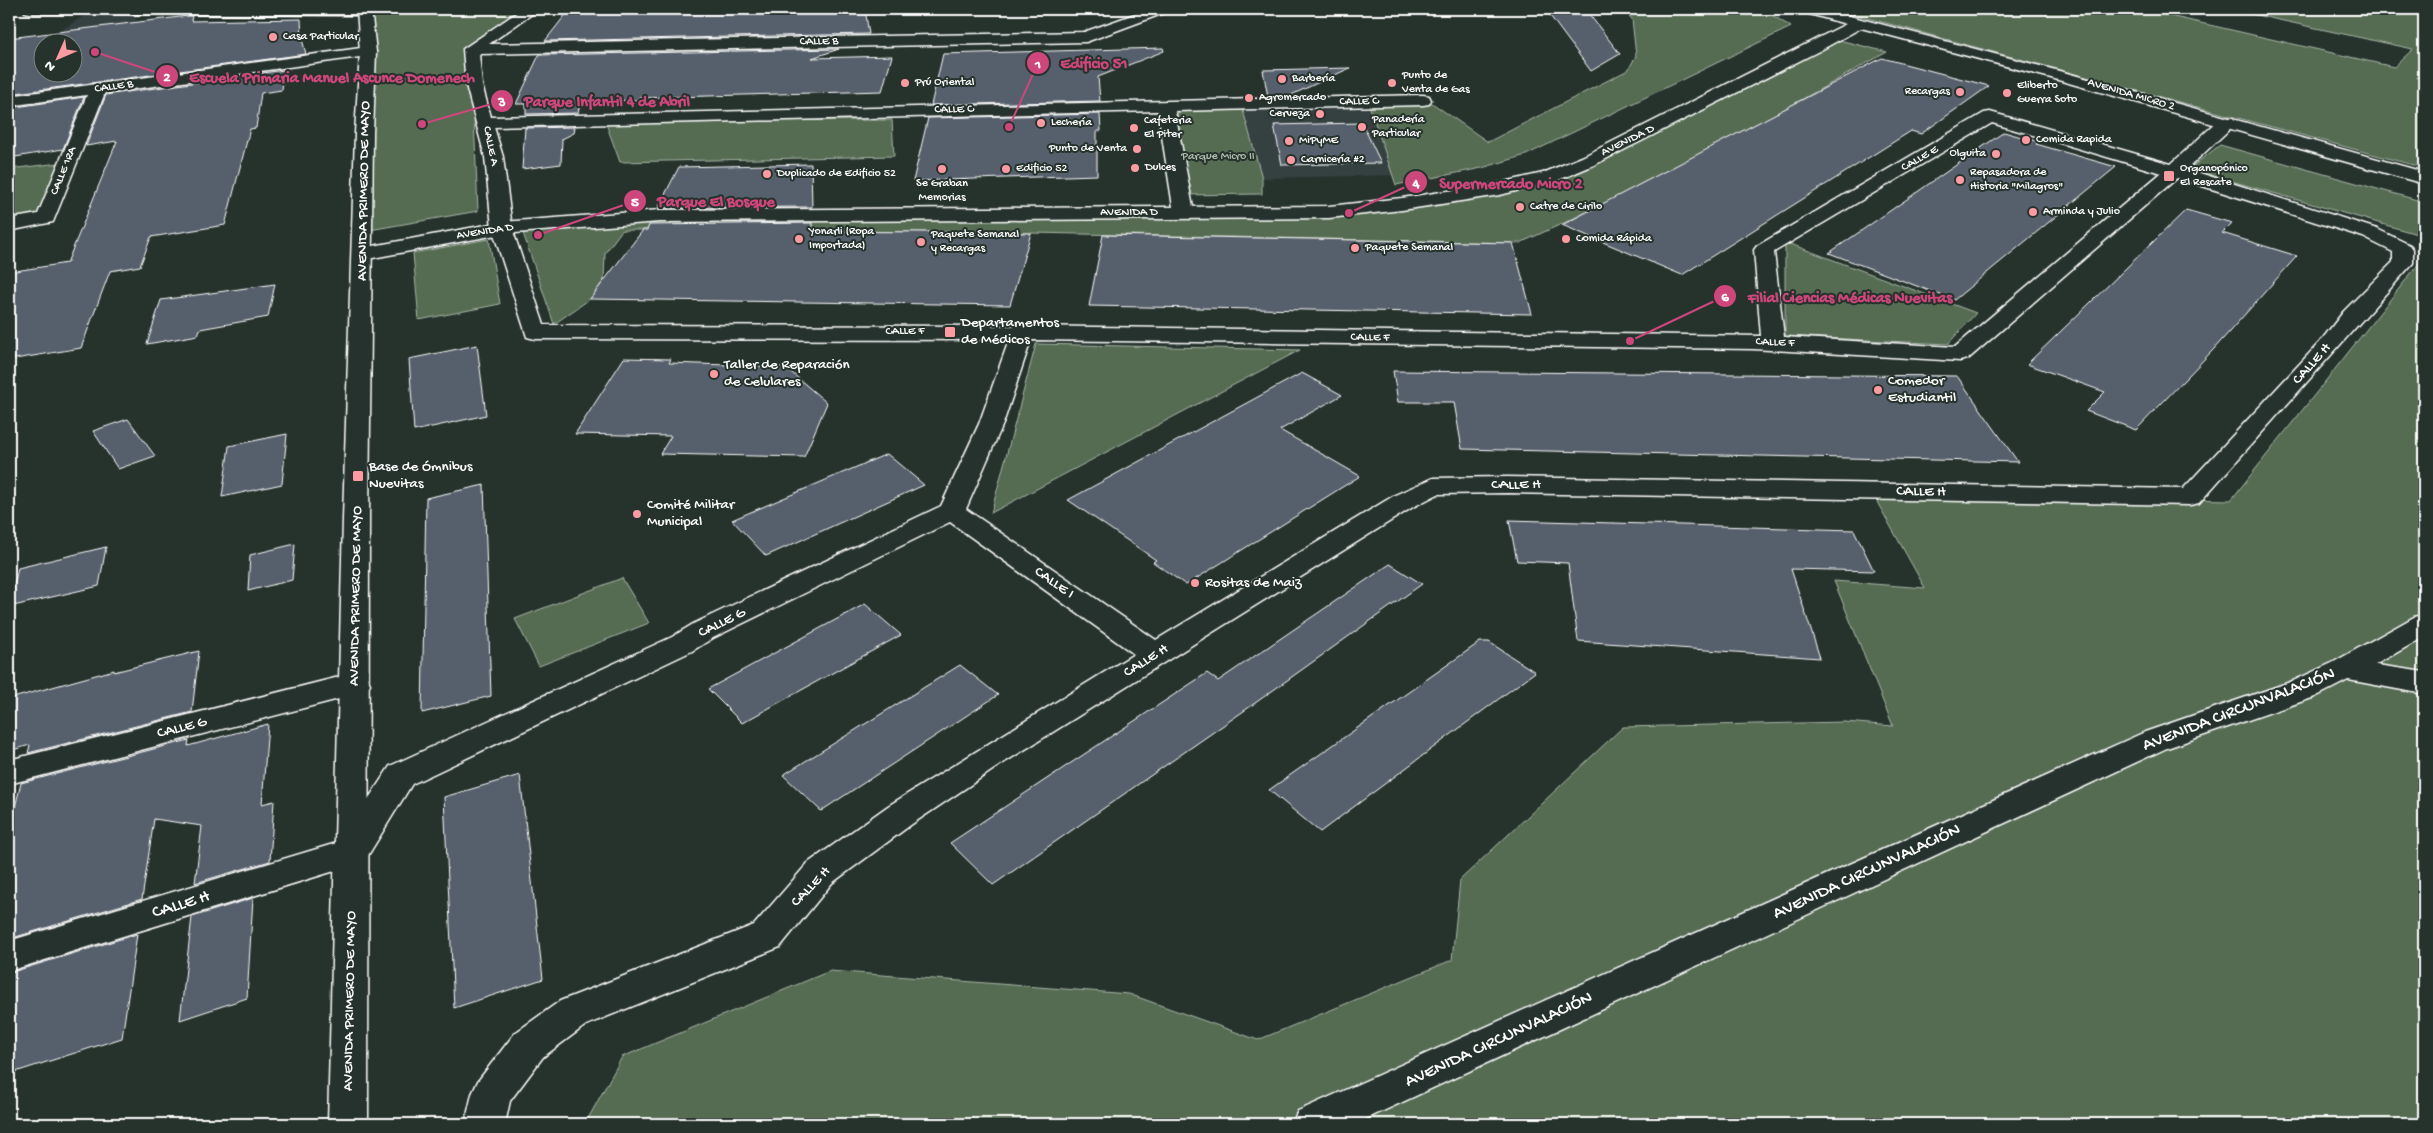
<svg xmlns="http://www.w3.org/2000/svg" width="2433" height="1133" font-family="'Gochi Hand',sans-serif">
	<rect width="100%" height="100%" fill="#26332d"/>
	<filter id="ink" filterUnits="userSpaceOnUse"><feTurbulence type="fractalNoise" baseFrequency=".02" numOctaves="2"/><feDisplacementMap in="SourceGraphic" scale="10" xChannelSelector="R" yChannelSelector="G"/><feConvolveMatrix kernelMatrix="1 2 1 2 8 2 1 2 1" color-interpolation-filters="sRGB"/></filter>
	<g filter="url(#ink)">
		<g fill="#344040" fill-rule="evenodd">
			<path d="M95,9H142L98,89L9,101V62ZM42,42H72V72H42Z"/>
			<path d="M1368,102L1402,175L1262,178L1242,107Z"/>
		</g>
		<g fill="#546c52" stroke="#aab6a8">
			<path d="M371,9H523L471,49L478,211L364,231Z"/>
			<path d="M1622,9H1752L1772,15L1791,27L1526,155L1482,168L1396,185L1368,102L1432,103L1488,142L1628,70L1636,56L1632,19Z"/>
			<path d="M1834,9H2139L2394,67L2413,49L2228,9H2424V168Z"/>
			<path d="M1835,39L1887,52C1767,119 1646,187 1520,243L1031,233L622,230L605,253L604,280L590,299L554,324L523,233L626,221L1331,216L1527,186Z"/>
			<path d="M1242,107L1262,178V194L1181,195L1177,110Z"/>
			<path d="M892,120L894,156L620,162L605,121Z"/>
			<path d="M2220,145L2424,202V236L2189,169Z"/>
			<path d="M68,162L46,218L9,225V169Z"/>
			<path d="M489,239L500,304L419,320L413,253Z"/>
			<path d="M1785,242L1976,313L1948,344L1785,336Z"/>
			<path d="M2424,257V1124H585L622,1057L830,971L1129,994L1258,1040L1452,960L1460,880L1623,727L1845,722L1893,726L1834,581L1925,588L1872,493L2231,500Z"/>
			<path d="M1036,344L1300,350L991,513Z"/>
			<path d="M622,578L649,623L539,666L515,619Z"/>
		</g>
		<g fill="#565f6c" stroke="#fff" fill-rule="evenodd">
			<path d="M570,9H865L869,34L545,41Z"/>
			<path d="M1545,9H1585L1620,54L1591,71Z"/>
			<path d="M188,16H192L191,21L301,19L302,39L306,54L9,94V38ZM42,42H72V72H42Z"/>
			<path d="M1163,48L1164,51L1098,77L1100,101L931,105L943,54Z"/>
			<path d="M839,49L812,58L892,56L882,91L638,98L637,100L580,102L578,113L526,114V104H516L539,55Z"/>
			<path d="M1882,58L1989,86L1921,134L1911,131L1682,275L1562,225Z"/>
			<path d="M1350,68L1289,96L1268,97L1263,70Z"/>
			<path d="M284,70L282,90L261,93L256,128L250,129L225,225L151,237L140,266L110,271L81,348L9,360V272L67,263L117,141L86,146L106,95Z"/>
			<path d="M84,97L63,149L9,158V108Z"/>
			<path d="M1100,114L1101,131H1097V175L913,181L928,118Z"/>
			<path d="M1362,123L1381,163L1282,165L1274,125Z"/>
			<path d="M575,127L574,133L562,139L561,164L522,169L525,128Z"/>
			<path d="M2004,132L2039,142L2036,144L2116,167L1954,300L1829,253Z"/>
			<path d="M811,164L812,207L658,208L679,167Z"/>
			<path d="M2186,210L2232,223L2222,233L2297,256L2213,350L2136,430L2086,411L2105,392L2027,364Z"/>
			<path d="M812,223V231L1031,233L1010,305L590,299L643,230H647L649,225Z"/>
			<path d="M1103,235L1513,243L1532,314L1089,306Z"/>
			<path d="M275,284L268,317L200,329L198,335L147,344L161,300Z"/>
			<path d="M477,345L486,415L414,431L409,359Z"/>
			<path d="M624,358L671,359L669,363L785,367L827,403L804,457L660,454L671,436L575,434Z"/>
			<path d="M1393,371L1957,376L2018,462L1462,449L1454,402H1398Z"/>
			<path d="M1302,373L1342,395L1280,430L1360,476L1186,585L1153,562L1156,560L1068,500Z"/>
			<path d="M128,419L155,456L118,469L93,431Z"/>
			<path d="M287,434L282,484L222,497L229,446Z"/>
			<path d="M887,454L924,485L766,556L732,520Z"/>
			<path d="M484,485L491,696L422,713L426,498Z"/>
			<path d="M1509,520L1854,530L1874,571L1791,569L1820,658L1578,641L1568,563L1517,561Z"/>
			<path d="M295,544L292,580L248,591L250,555Z"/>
			<path d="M106,547L99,586L9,607L18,568Z"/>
			<path d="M1390,564L1422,584L1251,706L993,885L950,843L1207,673L1218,681Z"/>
			<path d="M865,604L901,635L742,723L708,689Z"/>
			<path d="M1480,642H1489L1535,672L1320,832L1269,790Z"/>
			<path d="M199,651L192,712L28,753L30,745L9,751V699L114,670V672Z"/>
			<path d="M960,665L998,695L821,811L783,775Z"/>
			<path d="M268,724L262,804L274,801L270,861L195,883L202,826L154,819L142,899L9,939V832L21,783L189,740L188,746Z"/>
			<path d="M520,775L543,979L454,1008L444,797Z"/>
			<path d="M253,898L247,998L180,1020L192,917Z"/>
			<path d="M137,934L122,1038L9,1074V973Z"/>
		</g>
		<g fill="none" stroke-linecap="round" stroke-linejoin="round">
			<g stroke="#fff" stroke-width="3">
				<g id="street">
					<path d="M23,9H369L370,11L363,15L30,13L25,12Z"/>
					<path d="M522,9H539L489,44L1084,32L1149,9H1169L1167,12L1086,42L479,54L482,85L491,117L1423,95L1429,96L1431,100L1429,104L1423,105L1175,111L1194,213L1191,217H1177L1174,213L1158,111L494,127L503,157L512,228L544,325L1022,326L1761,336L1754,250L1757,246L1984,113L1990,112L2171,164L2221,118H2233L2236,122L2233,126L2187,169L2377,229L2410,245L2413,249V263L2199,503L2190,505L1508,493L1438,494L1413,507L1003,763L912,824L832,883L780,947L586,1025L543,1057L510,1101L505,1124H465L472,1094L478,1081L515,1033L560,1001L754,925L808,863L888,806L1134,654L950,522L713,638L692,651L412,784L364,862L9,971V941L340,842L390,766L672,637L693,624L941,506L979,424L1009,340L535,339L527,337L492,228L485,157L466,85L463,49ZM1992,123L2161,173L1955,347L1784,337L1774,252ZM2177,178L2363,237L2393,252V262L2344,311L2320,342L2183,489L1508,477L1433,478L1395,495L1156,640L966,509L1003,424L1031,340L1753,349L1960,361L1968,359Z"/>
					<path d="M368,47L374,49L376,52L374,55L105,93L53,222L9,231V219L38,214L87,95L9,106V96Z"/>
					<path d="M2343,660L2424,672V694L2332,677L2328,670L2332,663Z"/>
					<path d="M355,673L366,676L370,684L366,692L9,784V760Z"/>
				</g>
			</g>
			<g stroke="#fff" stroke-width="3">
				<path id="secondary" d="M1800,9H1823L2063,72L2424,172V184L2051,78L1861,28L1819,51L1594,165L1556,181L1500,195L1402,210L1329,218L660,222L502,234L362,260L355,258L352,254L355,250L362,248L502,222L660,210L1329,206L1402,198L1500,183L1543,173L1582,157L1846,24L1802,12Z"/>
			</g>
			<g stroke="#fff" stroke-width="3">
				<path id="primary" d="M357,9H371L376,52L373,133L369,519L368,1124H328L343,519L355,133L360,52Z"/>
			</g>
			<g stroke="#fff" stroke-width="3">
				<path id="highway" d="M2424,614V637L2354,677L2315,697L2167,748L1355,1124H1292L1298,1111L2145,732L2293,681L2332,663L2414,617Z"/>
			</g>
			<use href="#street" fill="#26332d" fill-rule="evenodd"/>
			<use href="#secondary" fill="#26332d" fill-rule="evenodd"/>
			<use href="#primary" fill="#26332d" fill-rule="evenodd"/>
			<use href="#highway" fill="#26332d" fill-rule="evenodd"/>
		</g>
	</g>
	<g fill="#ff9aa2" stroke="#26332d" stroke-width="2">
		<circle cx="273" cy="37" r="5"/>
		<circle cx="1282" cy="79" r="5"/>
		<circle cx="905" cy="83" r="5"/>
		<circle cx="1392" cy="83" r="5"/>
		<circle cx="1960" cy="92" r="5"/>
		<circle cx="2007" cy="93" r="5"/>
		<circle cx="1249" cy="98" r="5"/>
		<circle cx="1320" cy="114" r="5"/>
		<circle cx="1041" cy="123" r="5"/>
		<circle cx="1362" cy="127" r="5"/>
		<circle cx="1134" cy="128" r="5"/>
		<circle cx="2026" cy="140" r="5"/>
		<circle cx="1289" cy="141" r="5"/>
		<circle cx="1137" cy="149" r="5"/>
		<circle cx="1996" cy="154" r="5"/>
		<circle cx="1291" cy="160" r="5"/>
		<circle cx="1135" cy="168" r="5"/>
		<circle cx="942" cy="169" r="5"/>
		<circle cx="1006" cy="169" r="5"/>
		<circle cx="767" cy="174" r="5"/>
		<rect x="2163" y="170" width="12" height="12" rx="2.5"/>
		<circle cx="1960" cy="180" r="5"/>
		<circle cx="1520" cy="207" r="5"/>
		<circle cx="2033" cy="212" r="5"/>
		<circle cx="799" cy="239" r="5"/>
		<circle cx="1566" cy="239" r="5"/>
		<circle cx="921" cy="242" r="5"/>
		<circle cx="1355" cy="248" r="5"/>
		<rect x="944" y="326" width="12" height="12" rx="2.5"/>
		<circle cx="714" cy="374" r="5"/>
		<circle cx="1878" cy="390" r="5"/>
		<rect x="352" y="470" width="12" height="12" rx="2.5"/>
		<circle cx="637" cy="514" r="5"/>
		<circle cx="1195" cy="583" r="5"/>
	</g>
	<g text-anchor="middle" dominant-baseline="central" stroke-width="4" stroke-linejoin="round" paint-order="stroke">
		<g font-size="12" fill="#fff" stroke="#26332d" text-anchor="start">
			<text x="283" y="37">Casa Particular</text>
			<text x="1402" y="76">Punto de<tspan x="1402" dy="14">Venta de Gas</tspan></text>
			<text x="1292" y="79">Barbería</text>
			<text x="915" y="83">Prú Oriental</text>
			<text x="2017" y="86">Eliberto<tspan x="2017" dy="14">Guerra Soto</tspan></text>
			<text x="1950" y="92" text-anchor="end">Recargas</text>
			<text x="1259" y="98">Agromercado</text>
			<text x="1310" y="114" text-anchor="end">Cerveza</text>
			<text x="1372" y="120">Panadería<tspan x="1372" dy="14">Particular</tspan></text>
			<text x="1144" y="121">Cafeteria<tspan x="1144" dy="14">El Piter</tspan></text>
			<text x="1051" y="123">Lechería</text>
			<text x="2036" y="140">Comida Rapida</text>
			<text x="1299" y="141">MiPyME</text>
			<text x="1127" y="149" text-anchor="end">Punto de Venta</text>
			<text x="1986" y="154" text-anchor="end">Olguita</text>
			<text x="1301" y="160">Carnicería #2</text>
			<text x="1145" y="168">Dulces</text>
			<text x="1016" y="169">Edificio 52</text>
			<text x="2180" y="169">Organopónico<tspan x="2180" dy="14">El Rescate</tspan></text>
			<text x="1970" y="173">Repasadora de<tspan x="1970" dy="14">Historia "Milagros"</tspan></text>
			<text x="777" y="174">Duplicado de Edificio 52</text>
			<text x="942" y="184" text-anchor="middle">Se Graban<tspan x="942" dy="14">Memorias</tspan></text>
			<text x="1530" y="207">Catre de Cirilo</text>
			<text x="2043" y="212">Arminda y Julio</text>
			<text x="809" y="232">Yonarli (Ropa<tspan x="809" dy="14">Importada)</tspan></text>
			<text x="931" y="235">Paquete Semanal<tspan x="931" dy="14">y Recargas</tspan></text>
			<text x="1576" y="239">Comida Rápida</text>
			<text x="1365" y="248">Paquete Semanal</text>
		</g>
		<g font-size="12" fill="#fff" stroke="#26332d">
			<text transform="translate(819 42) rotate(-1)">CALLE B</text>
			<text transform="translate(114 87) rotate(-8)">CALLE B</text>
			<text transform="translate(2131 95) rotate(16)">AVENIDA MICRO 2</text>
			<text transform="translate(1359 102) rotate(-1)">CALLE C</text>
			<text transform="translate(954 110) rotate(-1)">CALLE C</text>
			<text transform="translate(1628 141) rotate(-26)">AVENIDA D</text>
			<text transform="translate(490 146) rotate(78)">CALLE A</text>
			<text transform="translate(1920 159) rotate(-30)">CALLE E</text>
			<text transform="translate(64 171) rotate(-68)">CALLE 1RA</text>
			<text x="1129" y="213">AVENIDA D</text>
			<text transform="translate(485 232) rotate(-9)">AVENIDA D</text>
			<text x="905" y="332">CALLE F</text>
			<text transform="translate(1370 338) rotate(1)">CALLE F</text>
			<text transform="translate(1775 343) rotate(2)">CALLE F</text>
		</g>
		<g font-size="12" fill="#b2bdb1" stroke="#26332d">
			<text x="1218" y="157">Parque Micro II</text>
		</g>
		<g font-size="15" fill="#fff" stroke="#26332d">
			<text transform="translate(364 191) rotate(-89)">AVENIDA PRIMERO DE MAYO</text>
			<text transform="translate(2312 364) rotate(-48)">CALLE H</text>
			<text x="1516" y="485">CALLE H</text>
			<text transform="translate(1921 492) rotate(1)">CALLE H</text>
			<text transform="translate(1054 583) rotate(35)">CALLE I</text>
			<text transform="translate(356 596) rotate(-89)">AVENIDA PRIMERO DE MAYO</text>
			<text transform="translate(722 623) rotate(-26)">CALLE G</text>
			<text transform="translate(1146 661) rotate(-32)">CALLE H</text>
			<text transform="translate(182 728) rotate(-14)">CALLE G</text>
			<text transform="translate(811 887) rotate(-46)">CALLE H</text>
			<text transform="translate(350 1001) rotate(-89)">AVENIDA PRIMERO DE MAYO</text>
		</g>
		<g font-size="15" fill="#fff" stroke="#26332d" text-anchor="start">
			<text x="961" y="323">Departamentos<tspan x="961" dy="17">de Médicos</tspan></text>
			<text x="724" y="365">Taller de Reparación<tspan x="724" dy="17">de Celulares</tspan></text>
			<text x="1888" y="381">Comedor<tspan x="1888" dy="17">Estudiantil</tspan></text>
			<text x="369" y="467">Base de Ómnibus<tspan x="369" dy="17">Nuevitas</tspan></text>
			<text x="647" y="505">Comité Militar<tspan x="647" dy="17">Municipal</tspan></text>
			<text x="1205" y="583">Rositas de Maiz</text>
		</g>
		<g font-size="18" fill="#fff" stroke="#26332d">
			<text transform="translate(2239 710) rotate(-21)">AVENIDA CIRCUNVALACIÓN</text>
			<text transform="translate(1867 872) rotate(-25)">AVENIDA CIRCUNVALACIÓN</text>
			<text transform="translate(181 905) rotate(-17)">CALLE H</text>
			<text transform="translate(1499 1040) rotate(-25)">AVENIDA CIRCUNVALACIÓN</text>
		</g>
	</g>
	<path fill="none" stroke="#ce467c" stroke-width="2" d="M1009 127L1038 63M95 52L167 76M422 124L502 101M1349 213L1416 182M538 235L635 201M1630 341L1725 296"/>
	<g fill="#ce467c" stroke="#26332d" stroke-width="2">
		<circle cx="1009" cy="127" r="5"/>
		<circle cx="95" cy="52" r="5"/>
		<circle cx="422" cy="124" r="5"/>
		<circle cx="1349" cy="213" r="5"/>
		<circle cx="538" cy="235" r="5"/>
		<circle cx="1630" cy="341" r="5"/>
		<circle cx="1038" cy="63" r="12"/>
		<circle cx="167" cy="76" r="12"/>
		<circle cx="502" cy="101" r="12"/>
		<circle cx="1416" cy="182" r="12"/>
		<circle cx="635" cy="201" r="12"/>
		<circle cx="1725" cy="296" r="12"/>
	</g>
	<g font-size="15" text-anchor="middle" font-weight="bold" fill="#fff">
		<text x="1038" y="68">1</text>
		<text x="167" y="81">2</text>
		<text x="502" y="106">3</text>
		<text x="1416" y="187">4</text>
		<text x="635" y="206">5</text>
		<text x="1725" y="301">6</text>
	</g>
	<g font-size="16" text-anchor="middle" font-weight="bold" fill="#ce467c" stroke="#26332d" stroke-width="4" stroke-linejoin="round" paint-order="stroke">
		<text x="1094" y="68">Edificio 51</text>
		<text x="332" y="82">Escuela Primaria Manuel Ascunce Domenech</text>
		<text x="607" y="106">Parque Infantil 4 de Abril</text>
		<text x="1511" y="188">Supermercado Micro 2</text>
		<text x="716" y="206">Parque El Bosque</text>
		<text x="1850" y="302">Filial Ciencias Médicas Nuevitas</text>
	</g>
	<rect width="2433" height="1133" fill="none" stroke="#26332d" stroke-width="30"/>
	<rect x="15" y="15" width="2403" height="1103" fill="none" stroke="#fff" stroke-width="2" filter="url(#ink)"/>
	<g transform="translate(58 58) rotate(225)"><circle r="24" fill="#26332d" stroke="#7d8581"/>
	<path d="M0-4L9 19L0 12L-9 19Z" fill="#ff9aa2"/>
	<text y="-8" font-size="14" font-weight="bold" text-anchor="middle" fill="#ffffff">N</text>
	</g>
</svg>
